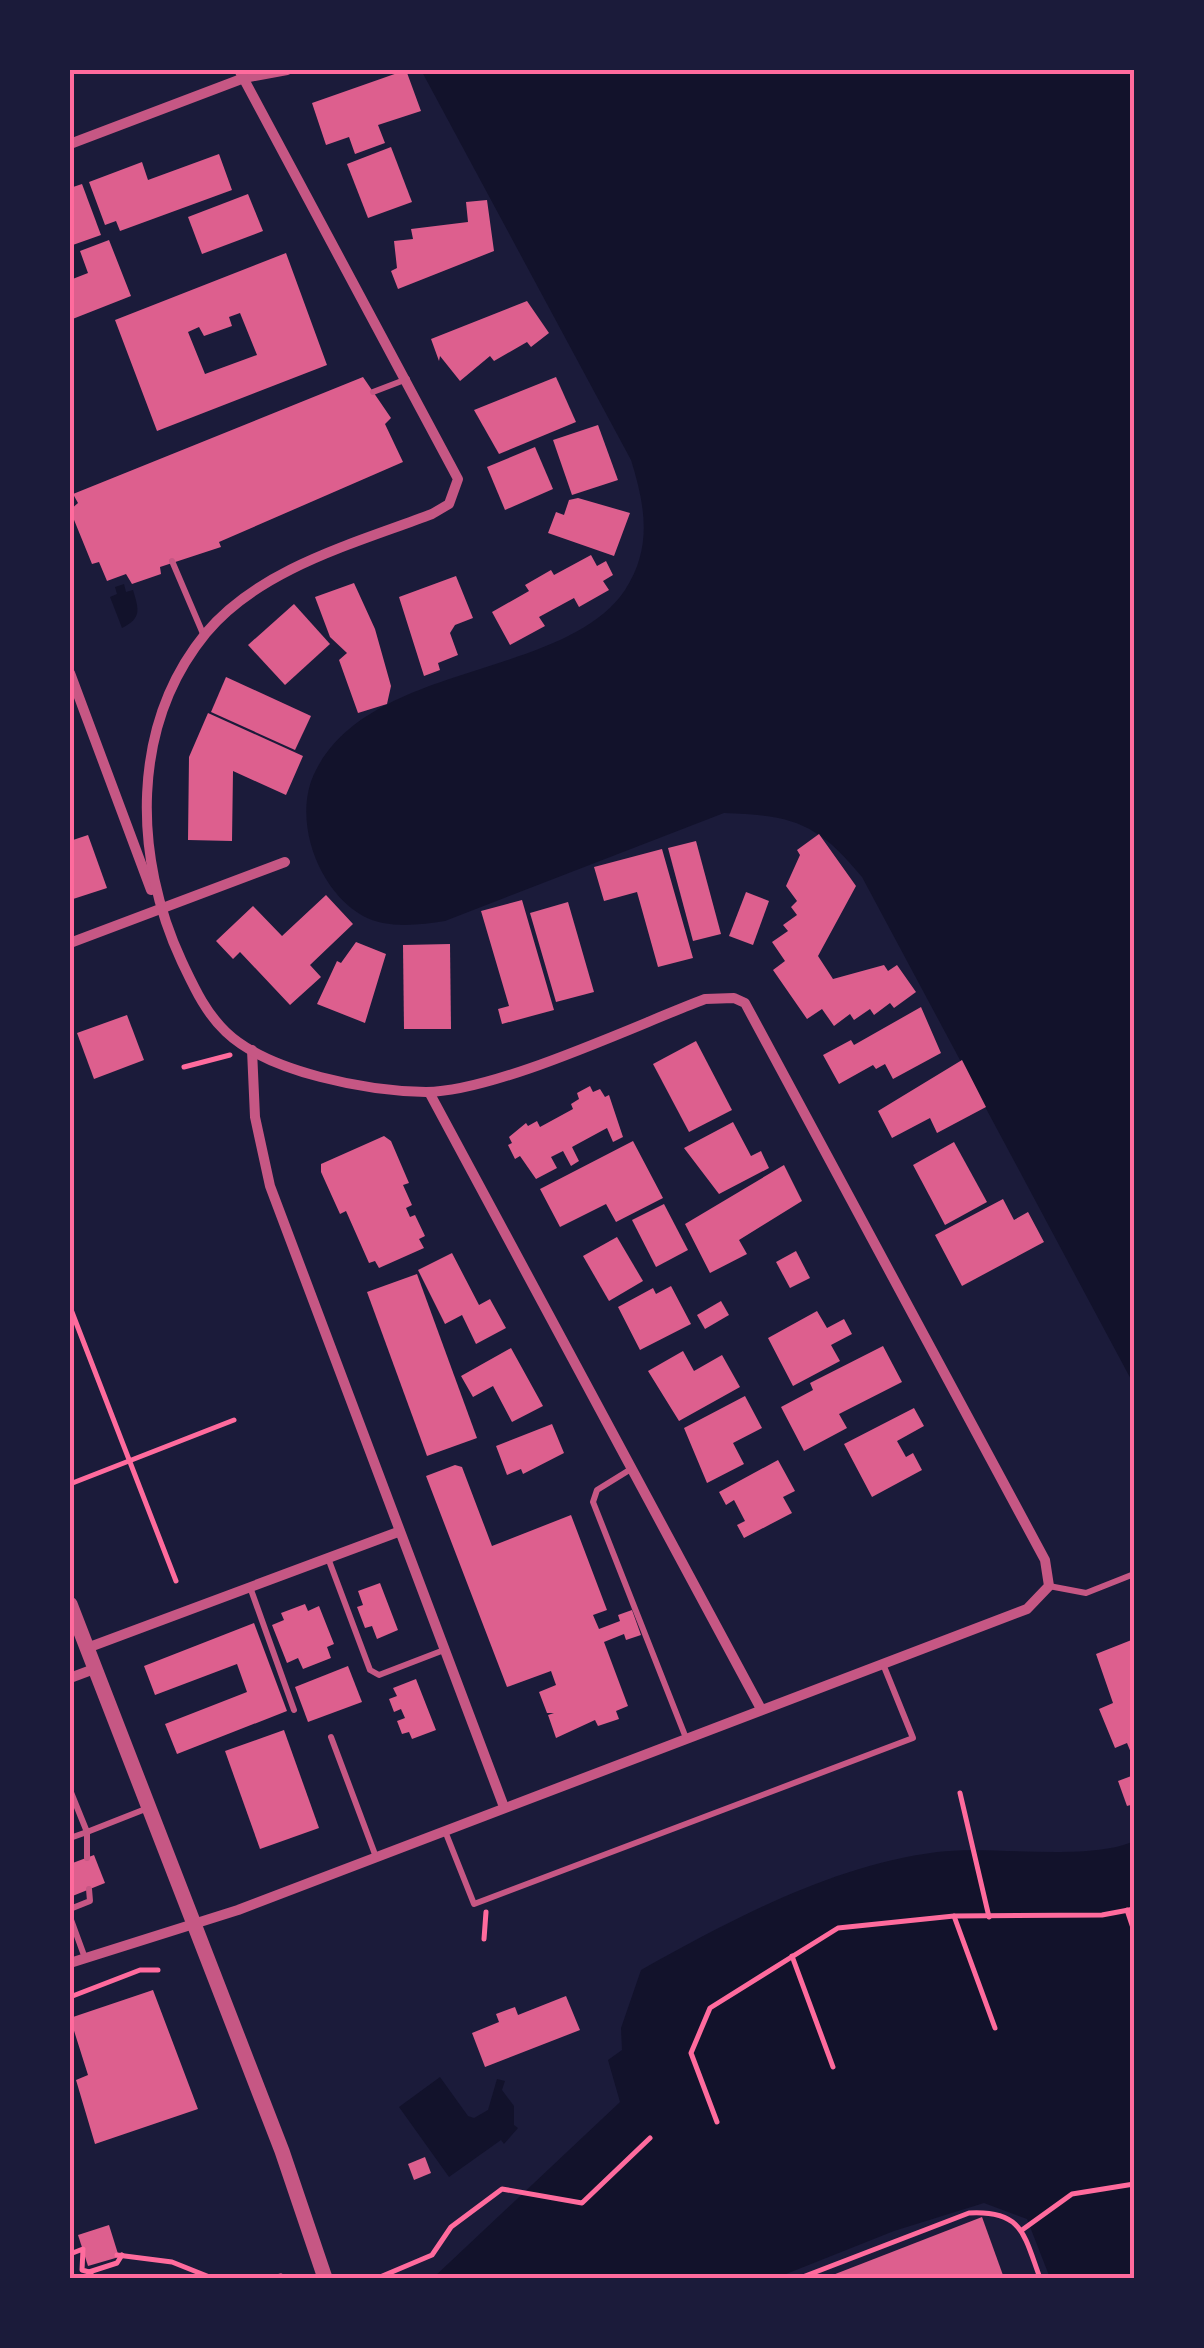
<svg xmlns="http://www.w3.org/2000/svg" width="1204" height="2348" font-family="Mulish,sans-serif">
	<rect width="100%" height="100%" fill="#1b1b3a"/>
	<g fill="#12122b">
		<path d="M421,70H1134V1385L862,877C818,823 793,815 724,813L445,921C419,925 387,929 363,916C317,890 291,817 316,770C372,661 565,679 625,590C653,547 645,505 631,460Z"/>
		<path d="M124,584L126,592L133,590C139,610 142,618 122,628L110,597L117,594L115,587Z"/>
		<path d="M1134,1841V2278H1050L1027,2219L984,2203L894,2231L776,2278H433L620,2102L608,2060L622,2050L621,2028L641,1970C733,1919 830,1866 937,1852C990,1845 1089,1862 1134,1841Z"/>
		<path d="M440,2077L468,2116L474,2118L488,2110L497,2079L505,2081L502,2090L514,2106V2125L518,2128L504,2144L501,2140L449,2177L399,2107Z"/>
	</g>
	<g fill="#dd5f8e" fill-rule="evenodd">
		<path d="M406,70L421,111L378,125L385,143L355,154L349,137L326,145L312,103Z"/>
		<path d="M391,147L412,202L368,218L347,164Z"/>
		<path d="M219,154L232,190L120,231L116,221L105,225L89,182L142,162L148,180Z"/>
		<path d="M82,184L101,235L70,246V188Z"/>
		<path d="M248,194L263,231L202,254L188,217Z"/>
		<path d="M487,200L494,251L398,289L391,271L397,268L394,241L413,239L411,229L468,222L466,202Z"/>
		<path d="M109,240L131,296L70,320V280L88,273L80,251Z"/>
		<path d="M286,253L327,365L157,431L115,320ZM240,313L257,355L205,374L188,332L199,327L204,336L232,326L229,317Z"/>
		<path d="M527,301L549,333L531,347L527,342L494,361L490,356L460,381L440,356L439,361L431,339Z"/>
		<path d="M363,377L391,418L385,424L403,462L219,542L221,547L160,567L161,574L132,584L126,574L107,581L99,562L92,564L70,510L78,503L73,494Z"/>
		<path d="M556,377L576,422L499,454L474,410Z"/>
		<path d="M598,425L618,480L572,495L553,440Z"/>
		<path d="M535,447L553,489L505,510L487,467Z"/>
		<path d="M578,498L630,513L614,556L548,533L556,512L564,515L569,500Z"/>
		<path d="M591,555L597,566L606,561L613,575L603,581L609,590L579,607L574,598L539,617L545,626L510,645L492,612L529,591L525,585L551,570L554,575Z"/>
		<path d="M456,576L473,618L455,625L450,633L458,655L438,663L440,670L424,676L399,597Z"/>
		<path d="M354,583L375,629L391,686L387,704L358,713L339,660L347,653L330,637L315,597Z"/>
		<path d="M294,604L330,644L285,685L248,645Z"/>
		<path d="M226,677L311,716L295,750L211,712Z"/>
		<path d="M208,713L303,756L286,795L233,771L232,841L188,840L189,757Z"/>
		<path d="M819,834L856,886L818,956L833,979L884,965L888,971L897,965L916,992L894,1008L890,1003L874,1015L870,1009L854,1020L850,1014L834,1026L822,1009L807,1019L773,970L785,961L772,942L788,931L783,925L797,915L791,907L797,901L786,886L800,855L797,850Z"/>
		<path d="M88,835L107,888L70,900V841Z"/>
		<path d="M696,841L721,934L693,941L668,848Z"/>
		<path d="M662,849L693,958L658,967L637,892L604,901L594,867Z"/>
		<path d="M746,892L769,901L753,945L729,936Z"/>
		<path d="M326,895L353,924L310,965L321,977L290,1005L240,952L233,959L216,941L253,906L282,936Z"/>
		<path d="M522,900L554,1010L502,1024L498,1009L509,1006L481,911Z"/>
		<path d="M568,902L594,992L556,1002L530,913Z"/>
		<path d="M356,942L386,954L365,1023L317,1004L337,961L341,963Z"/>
		<path d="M450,944L451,1029H404L403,945Z"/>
		<path d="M921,1007L941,1053L893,1079L885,1064L876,1069L873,1065L839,1084L823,1055L851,1040L854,1045Z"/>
		<path d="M127,1015L144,1060L94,1079L77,1033Z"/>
		<path d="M696,1041L732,1110L689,1132L653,1064Z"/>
		<path d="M962,1060L986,1107L937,1133L930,1118L892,1138L878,1111Z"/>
		<path d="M590,1086L593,1092L600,1089L605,1097L609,1095L623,1137L613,1142L607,1128L572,1147L579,1161L571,1166L563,1151L551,1157L557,1168L536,1179L520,1156L515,1159L508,1145L512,1143L509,1137L526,1123L528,1126L537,1121L540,1127L573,1109L571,1104L579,1099L577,1093Z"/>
		<path d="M733,1122L751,1156L761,1151L769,1168L719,1194L684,1148Z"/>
		<path d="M384,1136L391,1141L409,1183L403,1185L412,1205L406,1208L410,1217L415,1215L425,1236L419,1239L424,1248L379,1268L375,1261L369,1263L346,1211L340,1214L321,1172V1164Z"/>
		<path d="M633,1141L663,1198L616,1222L606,1204L560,1227L540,1189Z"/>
		<path d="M954,1142L987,1202L945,1225L913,1165Z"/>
		<path d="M784,1165L802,1201L739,1240L747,1254L710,1273L685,1224Z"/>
		<path d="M1003,1199L1014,1220L1028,1212L1044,1242L962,1286L935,1235Z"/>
		<path d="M664,1204L688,1250L656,1267L632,1220Z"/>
		<path d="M617,1237L643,1281L609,1301L583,1256Z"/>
		<path d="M796,1251L810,1278L790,1288L776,1262Z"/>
		<path d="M452,1253L479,1305L490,1299L506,1328L476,1344L462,1315L445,1324L418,1270Z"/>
		<path d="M417,1274L477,1438L427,1456L367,1292Z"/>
		<path d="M671,1286L691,1324L640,1350L618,1307L653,1288L656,1294Z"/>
		<path d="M721,1301L729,1315L705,1329L697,1315Z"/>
		<path d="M817,1311L827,1328L844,1319L852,1334L831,1345L840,1361L793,1386L768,1338Z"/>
		<path d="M883,1346L902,1382L839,1414L847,1428L804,1451L781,1407L813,1390L810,1383Z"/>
		<path d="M511,1348L543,1406L512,1422L493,1386L473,1397L461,1376Z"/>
		<path d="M683,1351L694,1371L722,1355L740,1387L679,1421L648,1371Z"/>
		<path d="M745,1396L762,1428L733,1443L744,1464L707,1483L684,1428Z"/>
		<path d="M914,1408L924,1426L897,1441L906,1457L913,1453L922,1470L872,1497L844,1444Z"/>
		<path d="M552,1424L564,1453L523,1474L521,1469L507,1475L496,1446Z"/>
		<path d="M778,1460L795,1491L783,1497L792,1513L744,1538L737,1525L745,1521L734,1500L726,1505L719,1492Z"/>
		<path d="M455,1465L462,1467L492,1546L571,1515L607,1610L593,1615L599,1629L620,1621L618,1615L632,1610L641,1635L626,1640L624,1634L604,1642L628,1706L616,1711L619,1719L598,1726L595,1720L556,1738L548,1715L554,1713H547L539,1692L556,1685L551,1671L507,1687L426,1476Z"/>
		<path d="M380,1583L398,1630L377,1639L372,1626L365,1628L357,1607L363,1605L358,1591Z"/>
		<path d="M305,1604L308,1611L319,1606L334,1644L327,1647L331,1658L303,1669L298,1658L287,1663L272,1625L284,1620L281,1613Z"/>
		<path d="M254,1623L287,1711L177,1754L165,1724L247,1692L237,1664L155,1695L144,1666Z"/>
		<path d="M1134,1639V1760L1127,1743L1115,1748L1099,1709L1113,1703L1096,1654Z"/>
		<path d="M348,1666L362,1702L308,1722L295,1687Z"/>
		<path d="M416,1679L436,1730L412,1739L409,1732L402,1734L397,1721L405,1718L401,1709L394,1712L389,1699L397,1696L393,1688Z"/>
		<path d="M284,1730L319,1828L260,1849L225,1751Z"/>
		<path d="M1134,1775V1804L1127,1806L1118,1781Z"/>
		<path d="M94,1855L105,1883L70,1897V1864Z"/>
		<path d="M153,1990L198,2109L95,2144L76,2080L88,2075L70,2018Z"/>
		<path d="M566,1996L580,2030L485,2067L472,2033L499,2022L496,2014L515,2007L518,2015Z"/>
		<path d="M425,2157L431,2173L414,2180L408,2164Z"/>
		<path d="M982,2217L1004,2278H825Z"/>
		<path d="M109,2225L119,2257L88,2266L78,2235Z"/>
	</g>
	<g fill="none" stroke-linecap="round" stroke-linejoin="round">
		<g stroke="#ff6b9d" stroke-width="5">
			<path d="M184,1067L230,1055"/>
			<path d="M70,1307L176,1581"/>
			<path d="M70,1484L234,1420"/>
			<path d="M960,1793L989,1917"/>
			<path d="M1127,1910L1134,1931"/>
			<path d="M954,1916L995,2028"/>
			<path d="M484,1939L486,1912"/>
			<path d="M792,1956L833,2067"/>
			<path d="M70,1997L140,1970H158"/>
			<path d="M717,2122L691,2053L710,2008L838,1928L954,1916L1102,1915L1134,1909"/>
			<path d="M1022,2230L1072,2194L1134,2184"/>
			<path d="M70,2254L83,2249L82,2270L89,2272"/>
			<path d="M117,2255L172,2262L212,2278"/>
			<path d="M380,2277L432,2255L451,2227L502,2189L582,2203L650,2138"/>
			<path d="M94,2278L89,2272L117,2263L122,2255"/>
			<path d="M272,2278L281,2276"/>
			<path d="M800,2278L969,2213C1023,2210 1024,2235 1040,2278"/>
		</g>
		<g stroke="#c65784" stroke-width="6">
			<path d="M373,392L407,379"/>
			<path d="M172,561L204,636"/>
			<path d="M631,1469L597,1490L593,1502L686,1738"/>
			<path d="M328,1558L370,1670L379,1675L444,1650"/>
			<path d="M1049,1586L1086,1593L1134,1574"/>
			<path d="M250,1587L294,1710"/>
			<path d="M331,1737L376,1857"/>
			<path d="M70,1790L87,1832L148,1808"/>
			<path d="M445,1831L474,1904L913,1738L883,1664"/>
			<path d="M70,1838L87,1832V1858"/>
			<path d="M70,1909L90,1901L89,1889"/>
			<path d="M70,1917L85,1958"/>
		</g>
		<g stroke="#c65784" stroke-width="10">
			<path d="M70,144L244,78L287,70"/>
			<path d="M70,673L151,890"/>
			<path d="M70,943L285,862"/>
			<path d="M252,1050L255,1117L270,1186L504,1807"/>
			<path d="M429,1092L761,1709"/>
			<path d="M87,1648L398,1532"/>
			<path d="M70,1678L94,1669"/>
			<path d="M70,1963L238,1910L1027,1609L1049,1586L1045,1560L745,1003L734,998L705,999C636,1025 495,1092 426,1092C368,1091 269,1073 226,1032C205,1012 194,987 182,962C133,857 130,726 206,633C260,568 356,543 432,514L449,504L458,479L239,70"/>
		</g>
		<path stroke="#c65784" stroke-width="15" d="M70,1604L282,2151L325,2278"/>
	</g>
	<rect width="1204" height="2348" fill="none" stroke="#1b1b3a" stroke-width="145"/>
	<rect x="72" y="72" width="1060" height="2204" fill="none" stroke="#ff6b9d" stroke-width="4"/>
</svg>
